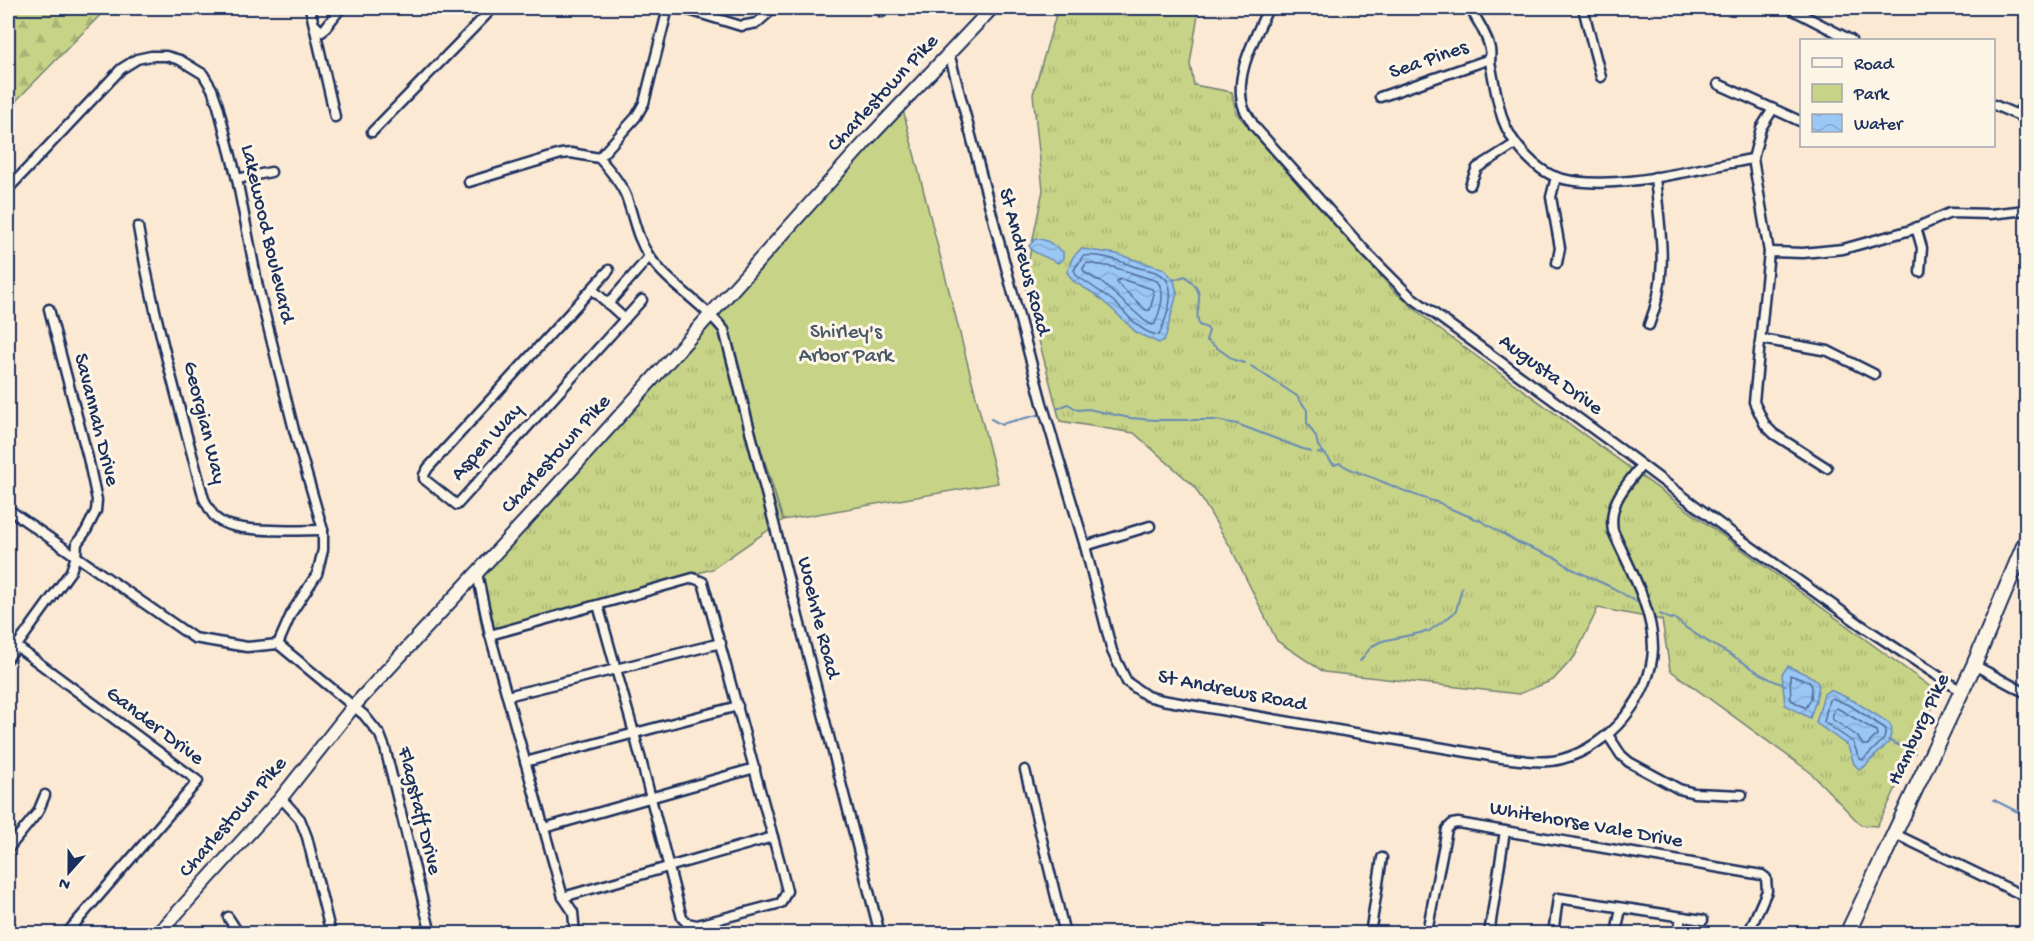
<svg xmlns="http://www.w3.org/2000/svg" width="2034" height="941" font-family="'Gochi Hand',sans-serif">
	<defs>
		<pattern id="grass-tufts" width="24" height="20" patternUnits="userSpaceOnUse" patternTransform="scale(1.5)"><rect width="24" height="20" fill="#c7d386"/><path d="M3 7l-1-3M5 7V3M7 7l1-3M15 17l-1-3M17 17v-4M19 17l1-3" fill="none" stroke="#aab576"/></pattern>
		<pattern id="forest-firs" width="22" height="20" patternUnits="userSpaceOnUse" patternTransform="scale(1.5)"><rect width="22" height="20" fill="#c7d386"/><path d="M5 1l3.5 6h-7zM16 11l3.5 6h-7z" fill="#aab576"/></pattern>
		<pattern id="water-waves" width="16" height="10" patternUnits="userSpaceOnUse" patternTransform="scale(1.5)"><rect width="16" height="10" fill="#9bc7f5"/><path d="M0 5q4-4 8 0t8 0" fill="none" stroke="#85abd4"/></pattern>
	</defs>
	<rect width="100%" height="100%" fill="#fbe9d3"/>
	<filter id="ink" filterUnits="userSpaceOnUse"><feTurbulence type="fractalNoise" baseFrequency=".0167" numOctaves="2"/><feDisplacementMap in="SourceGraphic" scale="12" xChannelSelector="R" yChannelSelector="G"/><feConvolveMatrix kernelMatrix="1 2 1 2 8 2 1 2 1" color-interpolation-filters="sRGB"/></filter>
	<g filter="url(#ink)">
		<g fill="url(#grass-tufts)" stroke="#718172" stroke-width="1.5">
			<path d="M1058,8H1199L1190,64L1194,85L1232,92L1236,113L1393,290L1435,326L1939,693L1889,803L1877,826L1861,825L1810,772L1670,670L1662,620L1598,608L1575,656L1553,680L1519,694L1324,672L1277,641L1231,548L1194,486L1134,433L1060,421L1024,283L1043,190L1033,94Z"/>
			<path d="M719,313L783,520L712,569L483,634L474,585Z"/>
		</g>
		<path fill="url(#forest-firs)" stroke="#718172" stroke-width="1.5" d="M8,8H107L8,109Z"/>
		<path fill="#c7d386" stroke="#718172" stroke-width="1.5" d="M903,110L998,483L783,520L719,313Z"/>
		<g fill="url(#water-waves)" stroke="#688ab9" stroke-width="1.5">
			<path d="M1036,238L1047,241L1063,252V259L1058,263L1034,252L1029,246Z"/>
			<path d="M1081,249L1117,254L1164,269L1174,280L1177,293L1165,339L1159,343L1137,333L1111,308L1093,293L1073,281L1067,272L1073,257Z"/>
			<path d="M1788,666L1814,678L1819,685L1816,700L1810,718L1785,705L1782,674Z"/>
			<path d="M1830,690L1854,701L1889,723L1892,729L1889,742L1864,767L1859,769L1854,764L1848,746L1816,723L1824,694Z"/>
		</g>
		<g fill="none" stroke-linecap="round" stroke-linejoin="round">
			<g stroke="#4e6c9a" stroke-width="1.5">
				<path d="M1083,256C1100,254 1117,260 1133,266C1141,269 1153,270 1160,274C1180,285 1166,319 1159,335C1140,334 1127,313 1113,301C1101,292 1089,284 1077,276L1074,270Z"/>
				<path d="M1087,263L1113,267L1157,281C1167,293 1160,310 1155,324L1152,325L1145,321L1101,282L1084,272L1083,268Z"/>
				<path d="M1121,279L1152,289L1154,294L1150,310H1146L1118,284L1117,281Z"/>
				<path d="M1790,675L1809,682L1812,686L1811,699L1806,708L1791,700Z"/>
				<path d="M1832,698L1851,706L1886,729L1884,739L1863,760L1859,758L1853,742L1824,722L1829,700Z"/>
				<path d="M1837,708L1876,731L1877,735L1867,745H1863L1857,736L1832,719L1834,710Z"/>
			</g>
			<g stroke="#688ab9" stroke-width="2">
				<path d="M1173,280L1185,276C1211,297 1192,302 1199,325L1207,328L1209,331L1206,340L1234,360L1245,363"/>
				<path d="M1251,366L1297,396L1307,410V423L1316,437L1318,446L1334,465L1340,463C1353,473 1369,475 1383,482C1402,490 1420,498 1440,503L1446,507L1481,521L1517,542L1558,559L1570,568L1613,588L1642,605"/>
				<path d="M1057,409L1068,404L1078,410L1088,409L1130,418L1156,420H1216L1237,424L1311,452"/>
				<path d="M991,419L1002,425L1005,423L1042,414"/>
				<path d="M1318,453L1325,454"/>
				<path d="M1660,614L1670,619L1674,618C1692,634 1712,644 1733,656C1750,666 1766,680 1786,685"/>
				<path d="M1360,661L1372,646L1382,641L1429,631L1449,617L1456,611L1462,587"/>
				<path d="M1888,740L1915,753"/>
				<path d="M1994,800L2026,816"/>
			</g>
			<g stroke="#1b2f5e" stroke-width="13">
				<g id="street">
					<path d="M310,8L335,117"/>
					<path d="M682,8L741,26L757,23L774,8"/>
					<path d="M882,8V12"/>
					<path d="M1268,8C1256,37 1232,76 1244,109C1247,115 1251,120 1254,126L1367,253L1410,296L1611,442L1736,536L1861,625L1961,691"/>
					<path d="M1470,8C1477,20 1487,34 1490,49C1491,53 1490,58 1490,62C1494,81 1497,102 1503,120C1511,142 1535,171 1559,178C1615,193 1696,168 1753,159"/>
					<path d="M1583,8L1601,77"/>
					<path d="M1795,8L1793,10L1851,40"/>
					<path d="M2024,8L2026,9"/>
					<path d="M315,25L322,32L341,8"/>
					<path d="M949,53L1042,403L1085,546L1112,651L1127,682L1147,696L1162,700L1502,758C1521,760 1543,764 1562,759C1608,747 1652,697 1653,648C1653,608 1629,567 1613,531C1608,503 1625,487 1641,466"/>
					<path d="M1718,84L1802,122"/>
					<path d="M1380,97L1490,59"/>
					<path d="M1994,105L2020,116L2026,121"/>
					<path d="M1773,109L1761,128L1753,159L1769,252L1754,402L1765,425L1774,434L1827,468"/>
					<path d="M2020,116L2018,113L2026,102"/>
					<path d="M372,132L493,8"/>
					<path d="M599,158L636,117L644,103L668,8"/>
					<path d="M1556,177L1551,197L1560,248L1557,263"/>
					<path d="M237,179L271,172"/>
					<path d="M469,182L561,154L571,153L599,158C609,169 620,182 626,196C634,217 636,237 649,256C670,286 702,302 724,330L880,934"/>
					<path d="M1470,185L1477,168L1515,144"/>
					<path d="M8,189L121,69L137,59L151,56H166L180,60L203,74L212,89L218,106L237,179L258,287L294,430L323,530V550L317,574L292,612L278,644"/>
					<path d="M138,227C154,319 180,409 204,499C208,506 211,514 217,519C235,534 298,530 323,530"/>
					<path d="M1916,227L1922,248L1920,272"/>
					<path d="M1769,252L1803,253L1843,249L1911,230L1950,213L1990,214L2026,210"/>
					<path d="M609,270L428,468L424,475V479L457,505L642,300"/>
					<path d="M592,289L625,319"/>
					<path d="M608,304L649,257"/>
					<path d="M1649,325C1670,272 1660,232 1655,177"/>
					<path d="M1761,339L1828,351L1874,374"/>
					<path d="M8,509L194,638L247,647L278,644L364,715L380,735L385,748L431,934"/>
					<path d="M1085,546L1150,526"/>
					<path d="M477,573L490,635L563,897L573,912L575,934"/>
					<path d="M490,635L693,578L703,582L779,859L787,891L781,903L697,925L687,923L682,918L634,733L598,605"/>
					<path d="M16,646L198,781L66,934"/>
					<path d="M8,658L71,571L76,556L77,543L86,531L96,511L97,500L88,458L49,309"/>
					<path d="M1974,665L2026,693"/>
					<path d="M507,696L721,643"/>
					<path d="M1608,735L1621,755L1629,762L1679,789L1694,793L1742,795"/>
					<path d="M525,762L738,706"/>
					<path d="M1025,770L1065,934"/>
					<path d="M281,798L300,819L307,837L331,934"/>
					<path d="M544,828L755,768"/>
					<path d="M1895,834L2026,897"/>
					<path d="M8,849L38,812L45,795"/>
					<path d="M563,897L773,837"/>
					<path d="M228,917L239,934"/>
					<path d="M8,924L17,934"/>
					<path d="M1427,932L1447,829L1452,824L1458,823L1762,875L1766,878L1767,891L1748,934"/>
					<path d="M1261,933V934"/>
					<path d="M1370,934L1382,858"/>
					<path d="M1489,934L1505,831"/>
					<path d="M1553,934L1558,898L1703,920"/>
					<path d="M1616,934L1621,908"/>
					<path d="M1678,934L1681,917"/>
				</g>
			</g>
			<g stroke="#1b2f5e" stroke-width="16">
				<path id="secondary" d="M158,934L281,798L353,707L545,499L868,139L992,8"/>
			</g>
			<g stroke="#1b2f5e" stroke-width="18">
				<path id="primary" d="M1847,934L1974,665L2026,541"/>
			</g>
			<use href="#street" stroke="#fcf5e5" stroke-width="8"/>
			<use href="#secondary" stroke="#fcf5e5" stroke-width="12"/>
			<use href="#primary" stroke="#fcf5e5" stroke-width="14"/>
		</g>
	</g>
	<g text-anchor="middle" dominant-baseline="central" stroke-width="6" stroke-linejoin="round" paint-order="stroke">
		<g font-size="21" fill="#1b2f5e" stroke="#fcf5e5">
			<text transform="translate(1429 61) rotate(-19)">Sea Pines</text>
			<text transform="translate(884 94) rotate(-47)">Charlestown Pike</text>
			<text transform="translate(266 234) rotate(77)">Lakewood Boulevard</text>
			<text transform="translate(1023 262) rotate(75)">St Andrews Road</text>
			<text transform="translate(1550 376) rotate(36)">Augusta Drive</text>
			<text transform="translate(95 420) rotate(76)">Savannah Drive</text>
			<text transform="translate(203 423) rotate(76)">Georgian Way</text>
			<text transform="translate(488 443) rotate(-48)">Aspen Way</text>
			<text transform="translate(557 455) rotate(-48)">Charlestown Pike</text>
			<text transform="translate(817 618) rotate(76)">Woehrle Road</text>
			<text transform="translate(1232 692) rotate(11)">St Andrews Road</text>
			<text transform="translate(154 727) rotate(37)">Gander Drive</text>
			<text transform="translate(1920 730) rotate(-65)">Hamburg Pike</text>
			<text transform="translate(418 811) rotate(76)">Flagstaff Drive</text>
			<text transform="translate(234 818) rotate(-49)">Charlestown Pike</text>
			<text transform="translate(1586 826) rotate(10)">Whitehorse Vale Drive</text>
		</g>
		<g font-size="21" fill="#465868" stroke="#fcf5e5">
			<text x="846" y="333">Shirley's<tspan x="846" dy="24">Arbor Park</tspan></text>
		</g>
	</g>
	<rect width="2034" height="941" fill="none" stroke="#fcf5e5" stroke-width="30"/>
	<rect x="15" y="15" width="2004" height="911" fill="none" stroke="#1b2f5e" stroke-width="2" filter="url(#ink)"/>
	<rect x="1800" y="39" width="195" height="108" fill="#fcf5e5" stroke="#a2a6af" stroke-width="1.5"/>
	<rect x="1812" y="58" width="30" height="9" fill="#fcf5e5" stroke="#a2a6af" stroke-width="1.5"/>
	<text x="1854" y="69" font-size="18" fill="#1b2f5e">Road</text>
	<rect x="1812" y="84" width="30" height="18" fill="#c7d386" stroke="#a2a6af" stroke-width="1.5"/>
	<text x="1854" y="99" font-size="18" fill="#1b2f5e">Park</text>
	<rect x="1812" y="114" width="30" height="18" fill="url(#water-waves)" stroke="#a2a6af" stroke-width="1.5"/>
	<text x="1854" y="129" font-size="18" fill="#1b2f5e">Water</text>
	<g transform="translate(69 872) rotate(201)" stroke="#fcf5e5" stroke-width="4.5" paint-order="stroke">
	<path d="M0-4.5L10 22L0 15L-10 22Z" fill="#1b2f5e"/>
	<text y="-9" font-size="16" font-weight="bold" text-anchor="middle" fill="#1b2f5e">N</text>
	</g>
</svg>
